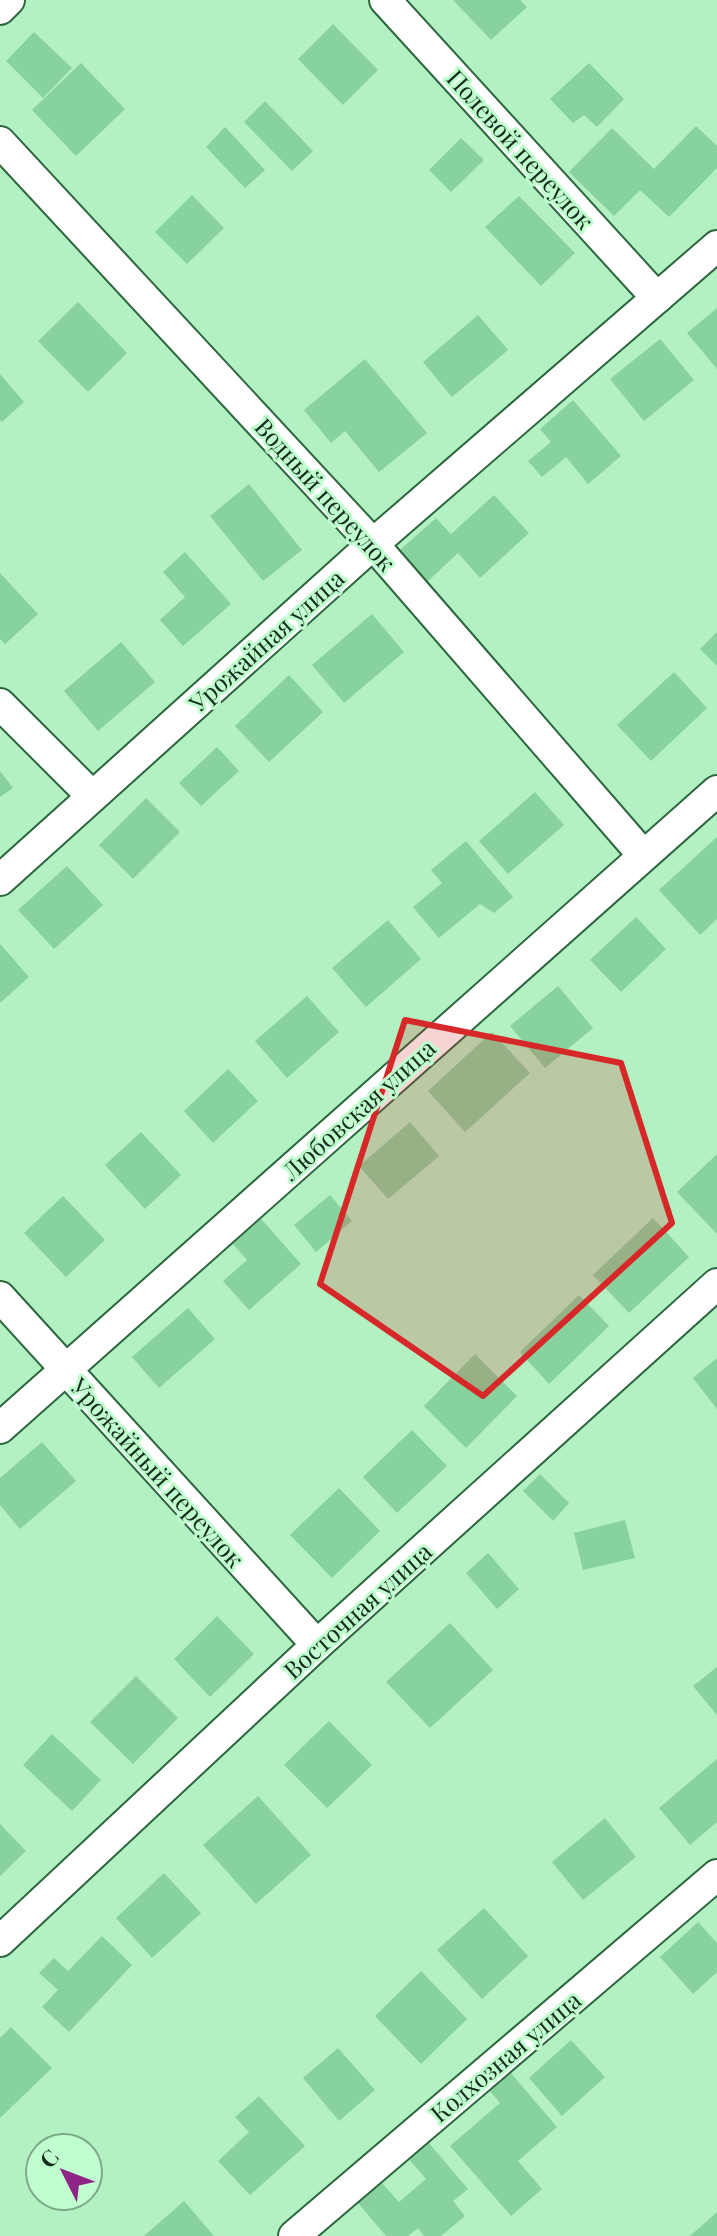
<svg xmlns="http://www.w3.org/2000/svg" width="717" height="2236" font-family="'Playfair Display',serif">
	<rect width="100%" height="100%" fill="#b3f0c2"/>
	<g fill="#88d39d">
		<path d="M453,0H520L527,7L491,40Z"/>
		<path d="M333,24L378,70L343,105L298,59Z"/>
		<path d="M34,32L72,68L43,98L6,61Z"/>
		<path d="M81,63L125,109L76,156L32,110Z"/>
		<path d="M589,63L624,99L597,127L584,115L573,123L550,99Z"/>
		<path d="M265,101L313,151L292,171L244,122Z"/>
		<path d="M696,126L717,146V168L669,217L640,190L614,216L569,172L612,128L654,169Z"/>
		<path d="M225,127L265,170L245,188L206,147Z"/>
		<path d="M461,138L484,160L451,192L429,170Z"/>
		<path d="M192,195L224,228L187,264L155,232Z"/>
		<path d="M519,196L575,253L541,286L485,227Z"/>
		<path d="M78,302L127,353L88,392L38,341Z"/>
		<path d="M717,308V369L687,333Z"/>
		<path d="M478,315L508,350L452,397L423,362Z"/>
		<path d="M660,339L694,380L644,421L610,379Z"/>
		<path d="M365,359L427,433L379,472L345,431L331,443L304,410Z"/>
		<path d="M0,374L24,402L2,422L0,420Z"/>
		<path d="M573,400L621,456L588,484L566,457L542,477L528,461L551,442L540,429Z"/>
		<path d="M249,484L302,550L263,581L210,516Z"/>
		<path d="M494,495L529,533L480,578L458,553L427,582L399,551L436,518L451,534Z"/>
		<path d="M185,552L231,604L183,646L160,620L185,597L163,572Z"/>
		<path d="M0,573L38,614L5,644L0,639Z"/>
		<path d="M372,614L404,652L344,703L312,665Z"/>
		<path d="M717,632V666L700,649Z"/>
		<path d="M121,642L155,682L98,731L64,691Z"/>
		<path d="M674,672L707,708L651,761L617,725Z"/>
		<path d="M289,675L323,712L269,762L235,726Z"/>
		<path d="M217,747L239,771L201,806L179,783Z"/>
		<path d="M0,771L13,788L0,797Z"/>
		<path d="M535,792L564,825L508,874L479,841Z"/>
		<path d="M146,798L180,832L133,879L99,845Z"/>
		<path d="M717,837V919L700,935L659,890Z"/>
		<path d="M466,841L513,897L494,913L480,904L439,938L413,907L442,883L431,870Z"/>
		<path d="M67,866L103,905L54,949L18,910Z"/>
		<path d="M636,917L666,949L621,992L590,960Z"/>
		<path d="M388,920L421,959L366,1007L332,968Z"/>
		<path d="M0,944L29,977L0,1003Z"/>
		<path d="M558,986L593,1028L545,1068L510,1026Z"/>
		<path d="M307,996L339,1032L287,1078L255,1041Z"/>
		<path d="M492,1032L530,1073L465,1132L428,1091Z"/>
		<path d="M228,1069L258,1101L213,1143L184,1111Z"/>
		<path d="M410,1122L439,1156L388,1199L359,1166Z"/>
		<path d="M141,1132L181,1175L145,1209L105,1165Z"/>
		<path d="M717,1154V1234L677,1192Z"/>
		<path d="M330,1195L352,1221L316,1252L294,1225Z"/>
		<path d="M63,1196L105,1240L66,1277L24,1233Z"/>
		<path d="M255,1212L301,1264L249,1310L223,1281L247,1260L227,1237Z"/>
		<path d="M653,1218L689,1257L629,1313L593,1275Z"/>
		<path d="M579,1295L609,1326L549,1384L520,1352Z"/>
		<path d="M188,1308L215,1339L159,1388L132,1357Z"/>
		<path d="M475,1354L517,1396L466,1448L424,1406Z"/>
		<path d="M717,1358V1409L693,1378Z"/>
		<path d="M412,1430L447,1466L397,1513L363,1477Z"/>
		<path d="M42,1442L76,1481L20,1529L0,1505V1478Z"/>
		<path d="M540,1474L569,1503L553,1521L523,1491Z"/>
		<path d="M339,1488L380,1531L332,1578L290,1535Z"/>
		<path d="M625,1520L635,1558L583,1570L574,1533Z"/>
		<path d="M488,1553L519,1589L497,1609L466,1573Z"/>
		<path d="M217,1616L254,1654L210,1697L174,1659Z"/>
		<path d="M450,1623L493,1670L430,1728L386,1682Z"/>
		<path d="M717,1667V1715L693,1686Z"/>
		<path d="M136,1676L178,1718L133,1764L90,1722Z"/>
		<path d="M329,1721L372,1765L327,1808L284,1765Z"/>
		<path d="M52,1734L101,1780L72,1811L23,1765Z"/>
		<path d="M717,1759V1822L690,1845L659,1808Z"/>
		<path d="M258,1796L311,1855L256,1904L203,1845Z"/>
		<path d="M605,1818L636,1857L583,1900L552,1862Z"/>
		<path d="M0,1824L26,1851L0,1876Z"/>
		<path d="M164,1873L201,1913L152,1958L116,1918Z"/>
		<path d="M484,1908L528,1956L482,1999L437,1950Z"/>
		<path d="M698,1922L717,1943V1972L693,1994L660,1957Z"/>
		<path d="M102,1936L132,1965L69,2032L42,2007L58,1990L39,1973L54,1958L68,1971Z"/>
		<path d="M421,1971L467,2019L421,2064L375,2016Z"/>
		<path d="M11,2027L52,2068L0,2118V2038Z"/>
		<path d="M571,2040L605,2077L562,2116L529,2078Z"/>
		<path d="M338,2048L375,2090L339,2121L303,2078Z"/>
		<path d="M504,2065L557,2127L518,2161L542,2189L511,2216L450,2146L500,2103L483,2083Z"/>
		<path d="M259,2096L305,2146L250,2195L218,2161L249,2132L235,2117Z"/>
		<path d="M428,2142L468,2189L453,2201L465,2216L441,2236H424L418,2228L408,2236H386L358,2203L382,2183L399,2202L426,2179L408,2158Z"/>
		<path d="M184,2201L214,2236H144Z"/>
		<path d="M717,2212V2236H690Z"/>
	</g>
	<g fill="none" stroke-linecap="round" stroke-linejoin="round">
		<g stroke="#2c663f" stroke-width="34">
			<g id="minor">
				<path d="M385,0L657,298"/>
				<path d="M0,9L9,0"/>
				<path d="M0,142L373,544L643,855"/>
				<path d="M0,704L92,796"/>
				<path d="M0,880L373,544L717,246"/>
				<path d="M0,1297L317,1645"/>
				<path d="M0,1428L717,791"/>
				<path d="M0,1941L317,1645L717,1284"/>
				<path d="M294,2236L717,1875"/>
			</g>
		</g>
		<use href="#minor" stroke="#fff" stroke-width="30"/>
	</g>
	<path fill="#d62828" fill-opacity="0.2" stroke="#d62828" stroke-width="6" stroke-linejoin="round" d="M405,1020L621,1063L672,1223L483,1396L320,1284Z"/>
	<g text-anchor="middle" dominant-baseline="central" stroke-width="6" stroke-linejoin="round" paint-order="stroke">
		<g font-size="24" fill="#152d1c" stroke="#c0fecf">
			<text transform="translate(521 149) rotate(48)">Полевой переулок</text>
			<text transform="translate(326 494) rotate(48)">Водный переулок</text>
			<text transform="translate(266 640) rotate(-42)">Урожайная улица</text>
			<text transform="translate(358 1109) rotate(-42)">Любовская улица</text>
			<text transform="translate(158 1472) rotate(48)">Урожайный переулок</text>
			<text transform="translate(357 1610) rotate(-42)">Восточная улица</text>
			<text transform="translate(505 2056) rotate(-40)">Колхозная улица</text>
		</g>
	</g>
	<g transform="translate(64 2172) rotate(312)"><circle r="38" fill="#c0fecf" stroke="#7caa87" stroke-width="2"/>
	<path d="M0-6L14 30L0 20L-14 30Z" fill="#902386"/>
	<text y="-12" font-size="22" font-weight="bold" text-anchor="middle" fill="#152d1c">С</text>
	</g>
</svg>
